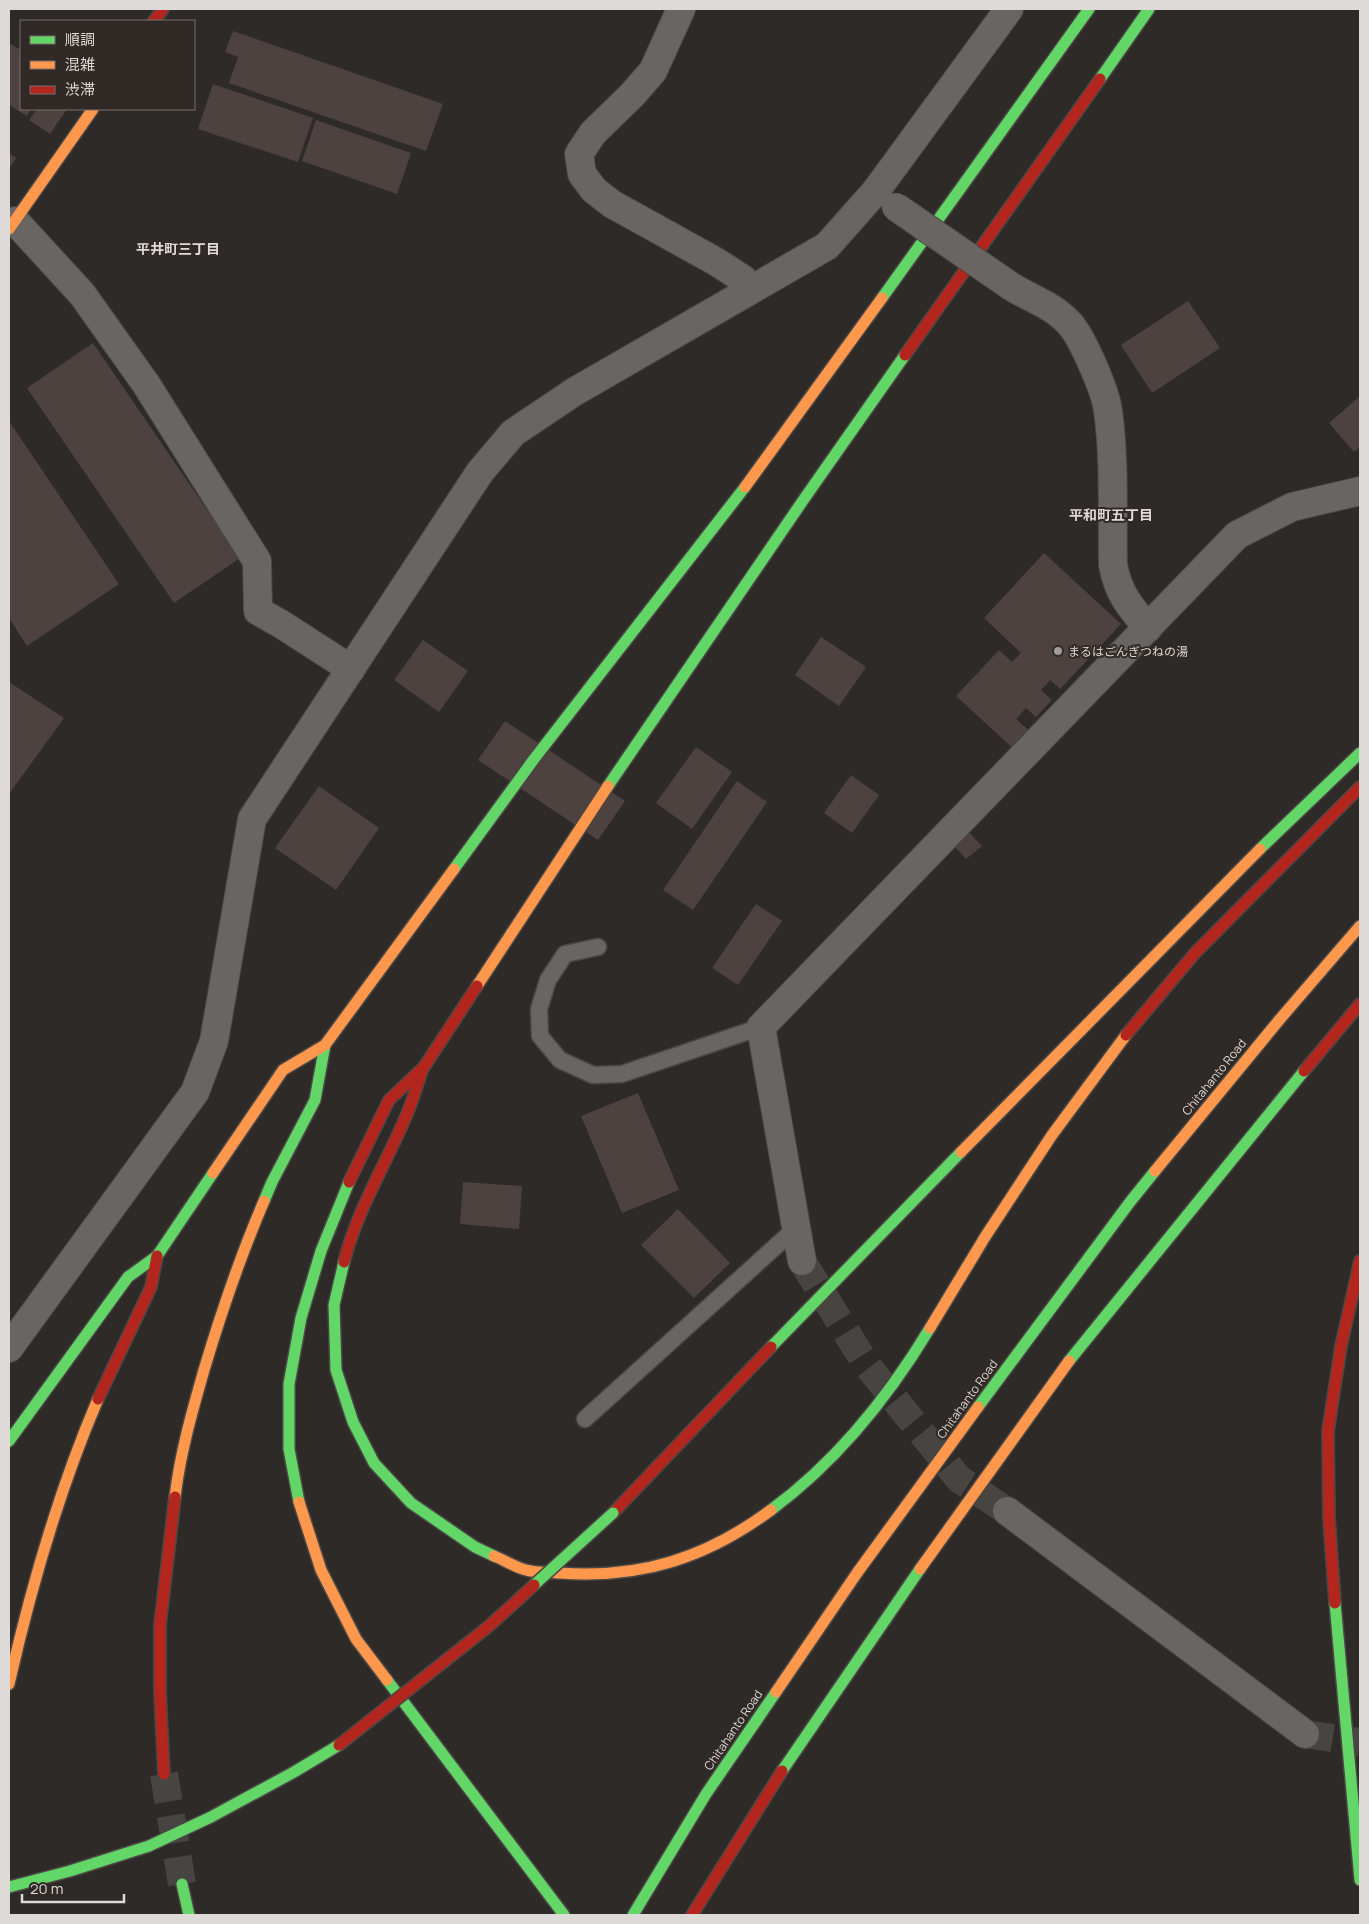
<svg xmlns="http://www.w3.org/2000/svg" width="1369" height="1924" font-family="Manrope,'Noto Sans JP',sans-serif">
	<rect width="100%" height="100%" fill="#2d2a28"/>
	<g fill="#4e4240">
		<path d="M233,31L443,104L426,151L229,83L238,57L225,52Z"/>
		<path d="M9,43L21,50V109H31L27,116L9,105Z"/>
		<path d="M213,84L313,118L298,162L198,129Z"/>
		<path d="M37,109H67L50,134L29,120Z"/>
		<path d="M316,120L411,153L397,194L302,161Z"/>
		<path d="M9,153L16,158L9,169Z"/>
		<path d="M1188,301L1220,348L1152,393L1121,345Z"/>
		<path d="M93,343L240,558L174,603L27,388Z"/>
		<path d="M1360,396V447L1354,452L1329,423Z"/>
		<path d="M9,421L119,584L27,646L9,618Z"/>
		<path d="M1044,553L1121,624L1060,689L1050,680L1041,690L1052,700L1036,717L1026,708L1016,719L1033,734L1017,752L956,696L999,650L1012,662L1021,653L984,618Z"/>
		<path d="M821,637L866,667L839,706L795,675Z"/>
		<path d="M423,640L468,671L439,712L394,680Z"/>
		<path d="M9,682L64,718L9,794Z"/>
		<path d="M505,721L625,801L598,840L478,760Z"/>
		<path d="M696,747L732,772L692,829L656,803Z"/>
		<path d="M851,775L879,795L852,833L824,813Z"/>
		<path d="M737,781L767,802L693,910L663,890Z"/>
		<path d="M319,786L379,828L336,890L275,848Z"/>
		<path d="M969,832L982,846L966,859L954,846Z"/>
		<path d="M756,904L782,921L738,985L712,968Z"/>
		<path d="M638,1093L679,1190L622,1213L581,1116Z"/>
		<path d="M463,1182L522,1186L519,1229L460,1224Z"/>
		<path d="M678,1209L730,1263L694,1298L641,1245Z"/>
	</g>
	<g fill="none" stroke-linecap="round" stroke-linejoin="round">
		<g stroke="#484442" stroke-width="28" stroke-dasharray="28 14" stroke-linecap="butt">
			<path d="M802,1261L866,1364L959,1479L1007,1511"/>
			<path d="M1305,1734L1360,1742"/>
		</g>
		<path stroke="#484442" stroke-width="28" stroke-dasharray="28 14" stroke-linecap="butt" d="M164,1774L182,1884"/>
		<g stroke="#4a4744" stroke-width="19">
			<g id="lane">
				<path d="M598,947L565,954L548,980L539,1009L540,1036L560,1060L593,1075L622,1074L761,1027"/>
				<path d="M585,1419L796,1228"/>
			</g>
		</g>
		<g stroke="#4a4744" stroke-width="30">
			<g id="street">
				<path d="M681,9L653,71L632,95L593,133L579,154L582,174L594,190L612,204L715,261L743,279L749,291"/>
				<path d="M15,221L82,294L146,384L257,561L258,611L281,624L351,669"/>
				<path d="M1012,287C1032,299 1054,306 1070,324C1083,339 1106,392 1108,411C1115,461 1112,514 1113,565C1118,593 1130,607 1148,628"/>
				<path d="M802,1261L761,1027L1237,535L1292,507L1360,491"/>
				<path d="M9,1348L195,1092L214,1041L252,819L480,472L513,433L574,392L827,246L875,192L1009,9"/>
				<path d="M1007,1511L1305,1734"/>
			</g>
		</g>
		<g stroke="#4a4744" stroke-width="14">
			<g id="fast">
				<path d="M1100,79L1149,9"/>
				<path d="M882,298L1089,9"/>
				<path d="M608,786L804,499L905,355"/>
				<path d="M1260,849L1360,753"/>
				<path d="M454,869L534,759L745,487"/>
				<path d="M264,1201L272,1182L315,1100L325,1045"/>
				<path d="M344,1262L334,1305L336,1370L353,1422L374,1463L411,1503L475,1547L494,1556"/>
				<path d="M771,1347L961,1152"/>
				<path d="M1069,1361L1304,1071"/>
				<path d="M978,1407L1130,1202L1155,1171"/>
				<path d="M9,1441L128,1277L157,1256L213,1173"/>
				<path d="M299,1502L289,1449V1384L301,1318L321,1251L349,1182"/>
				<path d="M771,1510C836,1462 889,1396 930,1328"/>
				<path d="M1335,1603L1360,1880"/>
				<path d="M387,1680L564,1915"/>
				<path d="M782,1771L920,1569"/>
				<path d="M182,1884L189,1915"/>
				<path d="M9,1887L70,1871L149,1846L211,1817L294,1772L339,1745"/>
				<path d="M633,1915L706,1794L776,1692"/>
			</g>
		</g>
		<g stroke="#4a4744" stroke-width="14">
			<g id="slow">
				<path d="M9,229L93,109"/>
				<path d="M745,487L882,298"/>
				<path d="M477,986L608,786"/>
				<path d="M961,1152L1260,849"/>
				<path d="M1155,1171L1280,1019L1360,926"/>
				<path d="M213,1173L283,1070L325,1045L454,869"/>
				<path d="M930,1328L985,1237L1052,1135L1126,1035"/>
				<path d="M175,1497C180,1454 192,1412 204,1370C221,1313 240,1257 264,1201"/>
				<path d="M299,1502L321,1570L356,1639L387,1680"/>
				<path d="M494,1556C504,1560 515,1567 526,1570C536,1573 549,1572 560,1573C641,1579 706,1558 771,1510"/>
				<path d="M920,1569L1069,1361"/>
				<path d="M9,1684C31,1587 59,1490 98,1399"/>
				<path d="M776,1692L857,1573L978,1407"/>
			</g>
		</g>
		<g stroke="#4a4744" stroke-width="14">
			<g id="jam">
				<path d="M154,21L163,9"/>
				<path d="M905,355L1100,79"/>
				<path d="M1126,1035L1195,953L1360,787"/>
				<path d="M1304,1071L1360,1004"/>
				<path d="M349,1182L389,1100L424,1067L477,986"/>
				<path d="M344,1262C357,1210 386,1164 407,1114C413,1100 417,1085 422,1071"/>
				<path d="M98,1399L151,1287L157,1256"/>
				<path d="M613,1513L771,1347"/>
				<path d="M1335,1603L1329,1518L1328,1431L1341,1346L1360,1261"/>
				<path d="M164,1774L160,1692V1625L175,1497"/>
				<path d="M692,1915L782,1771"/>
			</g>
		</g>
		<use href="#lane" stroke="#686563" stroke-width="16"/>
		<use href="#street" stroke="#686563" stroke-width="28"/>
		<use href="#fast" stroke="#63d668" stroke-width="11"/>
		<use href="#slow" stroke="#ff974d" stroke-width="11"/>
		<use href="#jam" stroke="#b3261e" stroke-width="11"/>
		<g stroke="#4a4744" stroke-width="30" stroke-linecap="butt">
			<path id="street-bridge" d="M896,207L1012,287"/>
		</g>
		<g stroke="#4a4744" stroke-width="14" stroke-linecap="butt">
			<path id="fast-bridge" d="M534,1585L613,1513"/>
		</g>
		<g stroke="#4a4744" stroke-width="14" stroke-linecap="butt">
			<path id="jam-bridge" d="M339,1745L489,1626L534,1585"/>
		</g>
		<use href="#street-bridge" stroke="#686563" stroke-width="28"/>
		<use href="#fast-bridge" stroke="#63d668" stroke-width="11"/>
		<use href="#jam-bridge" stroke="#b3261e" stroke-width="11"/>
	</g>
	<circle fill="#a09c9a" stroke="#302925" stroke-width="2" cx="1058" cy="651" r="5"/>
	<g text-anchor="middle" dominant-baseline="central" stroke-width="4" stroke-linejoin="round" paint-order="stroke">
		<g font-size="12" fill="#dedad7" stroke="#302925" text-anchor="start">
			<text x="1068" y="651">まるはごんぎつねの湯</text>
		</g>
		<g font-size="12" fill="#dedad7" stroke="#302925">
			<text transform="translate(1214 1077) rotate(-51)">Chitahanto Road</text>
			<text transform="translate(967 1399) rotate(-54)">Chitahanto Road</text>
			<text transform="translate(733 1730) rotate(-56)">Chitahanto Road</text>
		</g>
		<g font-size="14" font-weight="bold" fill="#dedad7" stroke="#302925">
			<text x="178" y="248">平井町三丁目</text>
			<text x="1111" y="514">平和町五丁目</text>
		</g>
	</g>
	<rect width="1369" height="1924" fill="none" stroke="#dedad7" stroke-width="20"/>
	<rect x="20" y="20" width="175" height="90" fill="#302925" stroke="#76706c"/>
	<rect x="30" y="36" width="25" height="8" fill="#63d668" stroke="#76706c"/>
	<text x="65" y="45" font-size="15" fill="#dedad7">順調</text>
	<rect x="30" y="61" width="25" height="8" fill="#ff974d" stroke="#76706c"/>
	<text x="65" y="70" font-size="15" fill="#dedad7">混雑</text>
	<rect x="30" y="86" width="25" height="8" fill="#b3261e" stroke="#76706c"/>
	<text x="65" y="95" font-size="15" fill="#dedad7">渋滞</text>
	<path d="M22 1894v8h102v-8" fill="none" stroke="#dedad7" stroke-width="2.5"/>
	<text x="30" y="1894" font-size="15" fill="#dedad7" stroke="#302925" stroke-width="4" paint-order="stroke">20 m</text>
</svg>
